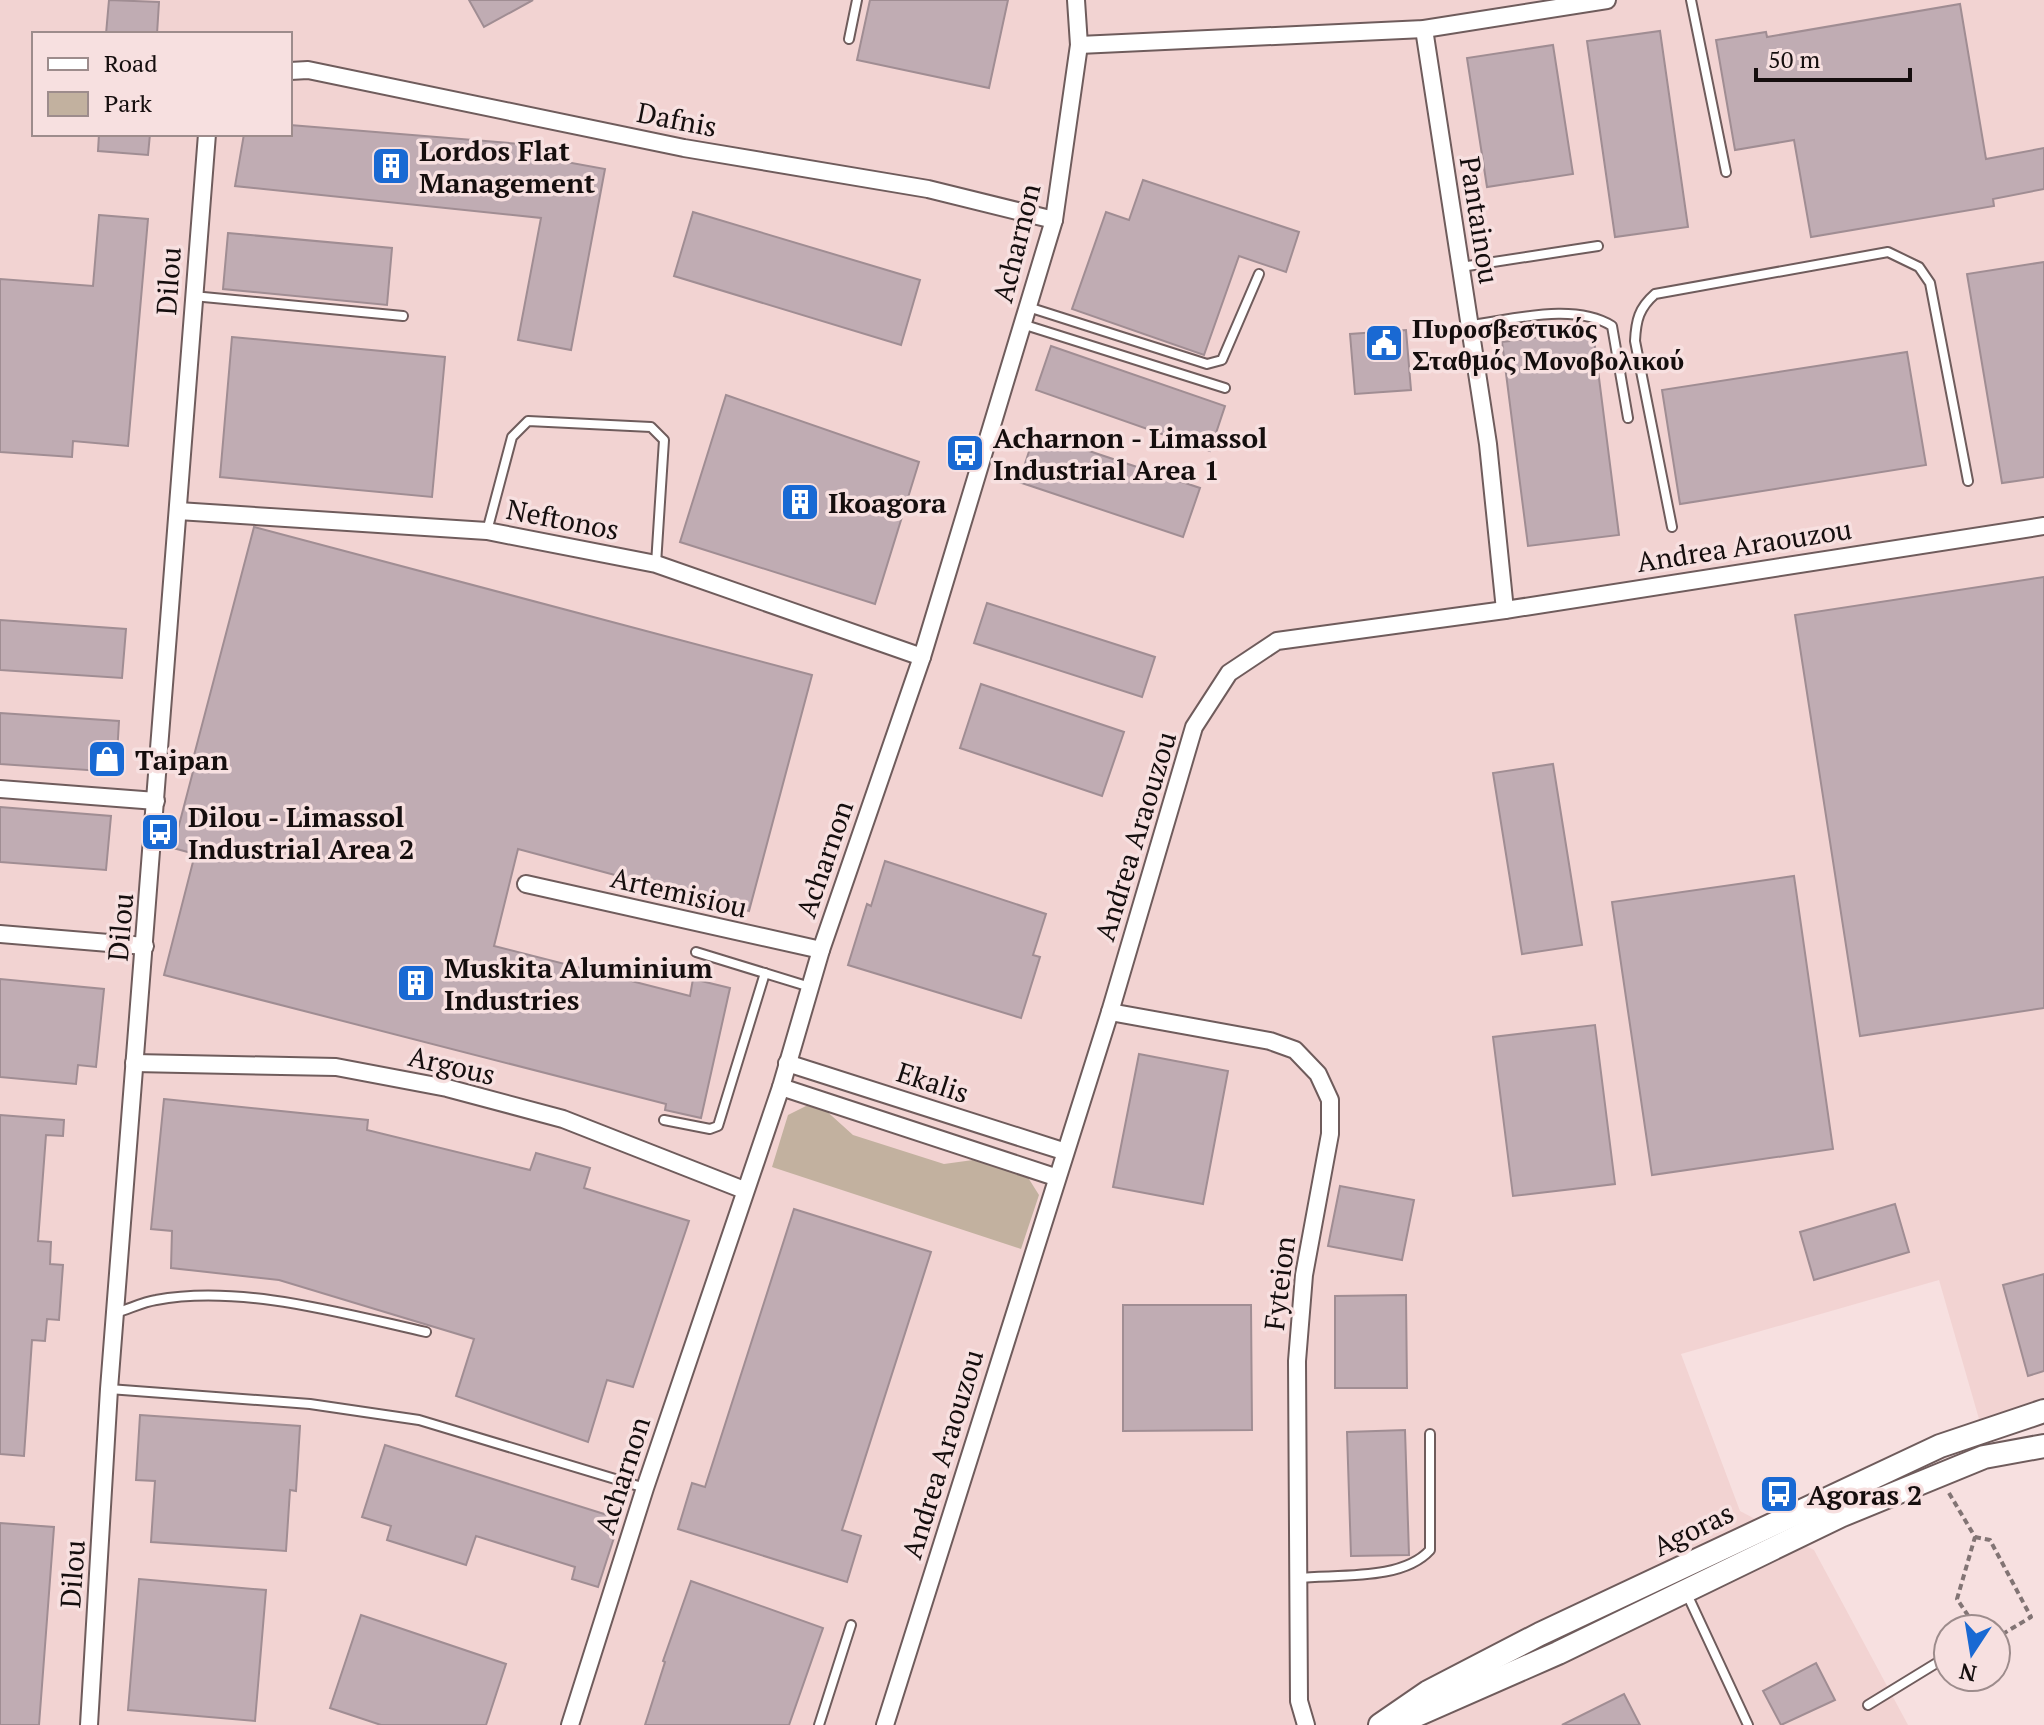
<svg xmlns="http://www.w3.org/2000/svg" width="2044" height="1725" font-family="'PT Serif',serif">
	<rect width="100%" height="100%" fill="#f7e0e0"/>
	<path fill="#f2d3d2" fill-rule="evenodd" d="M0,0H2044V1420L1979,1419L1939,1280L1681,1354L1740,1511L1814,1550L1908,1725H0ZM34,34H290V134H34Z"/>
	<path fill="#c2b19f" d="M806,1106L822,1107L853,1135L944,1164L973,1160L1027,1176L1039,1195L1021,1249L772,1167L788,1115Z"/>
	<g fill="#c0acb3" stroke="#a08d93" stroke-width="2">
		<path d="M109,0L159,2L157,34H106Z"/>
		<path d="M469,0H533L484,27Z"/>
		<path d="M870,0H1008L989,88L857,60Z"/>
		<path d="M1960,4L1986,159L2044,148V189L1993,199L1994,206L1811,237L1794,140L1735,150L1716,40L1766,32L1767,37Z"/>
		<path d="M1660,31L1688,227L1615,237L1587,41Z"/>
		<path d="M1553,45L1573,174L1487,187L1467,58Z"/>
		<path d="M290,125L545,146L544,158L605,169L571,350L518,340L541,218L235,186L244,134H290Z"/>
		<path d="M99,134H150L148,155L98,151Z"/>
		<path d="M1143,180L1299,232L1286,272L1239,256L1204,355L1072,309L1106,212L1129,220Z"/>
		<path d="M693,212L920,280L901,345L674,276Z"/>
		<path d="M99,215L148,219L128,446L73,441L72,457L0,452V279L93,286Z"/>
		<path d="M228,233L392,248L387,305L223,289Z"/>
		<path d="M2044,262V477L2002,483L1967,274Z"/>
		<path d="M1406,330L1411,390L1355,394L1350,334Z"/>
		<path d="M1593,331L1619,535L1528,546L1502,342Z"/>
		<path d="M232,337L445,357L432,497L220,477Z"/>
		<path d="M1051,346L1225,406L1210,451L1036,390Z"/>
		<path d="M1907,352L1926,465L1680,504L1662,390Z"/>
		<path d="M726,395L919,462L875,604L680,542Z"/>
		<path d="M1035,433L1200,488L1183,537L1019,482Z"/>
		<path d="M254,527L812,675L749,911L518,849L494,946L690,996L693,979L730,988L701,1118L665,1110L666,1104L164,975L195,854L173,848L195,764L192,763Z"/>
		<path d="M2044,577V1008L1860,1036L1795,615Z"/>
		<path d="M987,603L1155,657L1142,697L974,643Z"/>
		<path d="M0,620L126,629L122,678L0,670Z"/>
		<path d="M981,684L1124,732L1102,796L960,748Z"/>
		<path d="M0,713L119,721L116,772L0,764Z"/>
		<path d="M1553,764L1582,945L1522,954L1493,773Z"/>
		<path d="M0,807L111,816L106,870L0,862Z"/>
		<path d="M885,861L1046,914L1033,955L1040,957L1021,1018L848,965L867,904L871,906Z"/>
		<path d="M1794,876L1833,1149L1652,1175L1612,902Z"/>
		<path d="M0,979L104,989L96,1067L78,1065L76,1084L0,1077Z"/>
		<path d="M1595,1025L1615,1184L1513,1196L1493,1037Z"/>
		<path d="M1139,1054L1228,1071L1203,1204L1113,1187Z"/>
		<path d="M164,1099L368,1120L367,1130L530,1170L536,1153L590,1168L584,1188L689,1221L633,1387L607,1380L588,1442L456,1396L474,1339L279,1280L171,1268L172,1231L151,1229Z"/>
		<path d="M0,1115L64,1120L63,1136L46,1135L38,1241L51,1242L50,1264L63,1265L59,1320L47,1319L45,1341L32,1340L24,1456L0,1454Z"/>
		<path d="M1340,1186L1414,1200L1402,1260L1328,1246Z"/>
		<path d="M1895,1204L1909,1252L1814,1280L1800,1232Z"/>
		<path d="M794,1209L931,1252L842,1530L861,1536L847,1582L678,1529L692,1483L705,1487Z"/>
		<path d="M2044,1274V1371L2028,1376L2003,1285Z"/>
		<path d="M1406,1295L1407,1388H1335V1296Z"/>
		<path d="M1123,1305H1251L1252,1430L1123,1431Z"/>
		<path d="M140,1415L300,1426L296,1491L290,1490L286,1551L151,1542L155,1481L136,1480Z"/>
		<path d="M1405,1430L1409,1555L1351,1556L1347,1432Z"/>
		<path d="M385,1445L620,1519L598,1587L572,1579L575,1567L476,1536L466,1565L387,1540L391,1526L362,1517Z"/>
		<path d="M0,1523L54,1527L39,1725H0Z"/>
		<path d="M139,1579L266,1590L255,1721L128,1710Z"/>
		<path d="M691,1581L823,1628L789,1725H645L665,1662L663,1661Z"/>
		<path d="M361,1615L506,1664L486,1725H381L330,1708Z"/>
		<path d="M1816,1663L1835,1700L1781,1725L1763,1691Z"/>
		<path d="M1624,1694L1640,1725H1562Z"/>
	</g>
	<g fill="none" stroke-linecap="round" stroke-linejoin="round">
		<g stroke="#6f5c5c" stroke-width="12">
			<g id="service">
				<path d="M1691,0L1726,172"/>
				<path d="M849,39L857,0"/>
				<path d="M1461,267L1598,246"/>
				<path d="M193,296L403,316"/>
				<path d="M1028,307L1207,364L1222,360L1259,274"/>
				<path d="M1022,324L1225,388"/>
				<path d="M1470,325C1513,320 1573,302 1612,326L1628,418"/>
				<path d="M1672,527L1635,341C1636,320 1639,308 1655,294L1888,252L1919,267L1930,283L1968,481"/>
				<path d="M487,531L512,437L528,421L651,427L664,440L656,564"/>
				<path d="M696,952L810,987"/>
				<path d="M664,1120L710,1129L718,1126L765,973"/>
				<path d="M115,1313C129,1309 143,1302 156,1300C240,1284 345,1314 426,1332"/>
				<path d="M109,1389L310,1404L419,1420L645,1488"/>
				<path d="M1298,1578C1338,1574 1402,1581 1430,1550V1434"/>
				<path d="M1686,1592L1748,1725"/>
				<path d="M1868,1705L1948,1656"/>
				<path d="M819,1725L851,1625"/>
			</g>
		</g>
		<g stroke="#6f5c5c" stroke-width="20">
			<g id="minor">
				<path d="M1424,29L1488,444L1505,610"/>
				<path d="M1079,45L1424,29L1607,0"/>
				<path d="M290,71L308,70L684,148L928,189L1054,220"/>
				<path d="M178,511L487,531L656,564L922,657"/>
				<path d="M0,789L156,801"/>
				<path d="M526,884L821,950"/>
				<path d="M0,934L145,946"/>
				<path d="M1110,1012L1270,1041L1295,1050L1318,1074L1330,1100V1134L1304,1275L1297,1361L1299,1701L1306,1725"/>
				<path d="M134,1063L336,1067L447,1088L563,1119L744,1190"/>
				<path d="M787,1063L1063,1151"/>
				<path d="M781,1087L1055,1177"/>
				<path d="M89,1725L109,1389L207,134"/>
				<path d="M570,1725L645,1488L781,1087L821,950L922,657L1054,220L1079,45L1076,0"/>
				<path d="M885,1725L1110,1012L1194,727L1229,673L1277,641L1505,610L2044,526"/>
			</g>
		</g>
		<g stroke="#6f5c5c" stroke-width="26">
			<g id="secondary">
				<path d="M1380,1725L1428,1692L1540,1634L1940,1446L2044,1411"/>
				<path d="M1394,1725L1558,1653L1840,1516L1984,1457L2044,1446"/>
			</g>
		</g>
		<g stroke="#827474" stroke-width="4" stroke-dasharray="6 4" stroke-linecap="butt">
			<path d="M1949,1493L1975,1537L1957,1599L1977,1629"/>
			<path d="M1975,1537L1990,1540L2031,1617L1996,1638"/>
		</g>
		<use href="#service" stroke="#fff" stroke-width="8"/>
		<use href="#minor" stroke="#fff" stroke-width="16"/>
		<use href="#secondary" stroke="#fff" stroke-width="22"/>
	</g>
	<defs>
		<g id="building-square" transform="scale(2)"><rect x="-9" y="-9" width="18" height="18" rx="4" fill="#1969d3" stroke="#f7e0e0"/><path d="M-4-6H4V6H1V3H-1V6H-4ZM-2.5-4.3h1.7v1.8h-1.7ZM.8-4.3h1.7v1.8H.8ZM-2.5-1h1.7V.8h-1.7ZM.8-1h1.7V.8H.8Z" fill="#fff"/></g>
		<g id="civic-square" transform="scale(2)"><rect x="-9" y="-9" width="18" height="18" rx="4" fill="#1969d3" stroke="#f7e0e0"/><path d="M-.6-6.5H3V-4.5H.6V-3L4-1V1h2V6H-6V1h2V-1L-.6-3ZM-1.2 2.5V6h2.4V2.5Z" fill="#fff"/></g>
		<g id="bus-square" transform="scale(2)"><rect x="-9" y="-9" width="18" height="18" rx="4" fill="#1969d3" stroke="#f7e0e0"/><path d="M-5-6H5V4H4V6H2V4H-2V6H-4V4H-5ZM-3.5-4V0h7V-4ZM-3.5 1.2v1.5H-2V1.2ZM2 1.2v1.5H3.5V1.2Z" fill="#fff"/></g>
		<g id="shop-square" transform="scale(2)"><rect x="-9" y="-9" width="18" height="18" rx="4" fill="#1969d3" stroke="#f7e0e0"/><path d="M-5-2.5h2.3a2.7 3.5 0 0 1 5.4 0H5L5.5 6h-11ZM-1.5-2.5h3a1.5 2.3 0 0 0-3 0Z" fill="#fff"/></g>
	</defs>
	<g fill-rule="evenodd">
		<use href="#building-square" x="391" y="166"/>
		<use href="#civic-square" x="1384" y="343"/>
		<use href="#bus-square" x="965" y="453"/>
		<use href="#building-square" x="800" y="502"/>
		<use href="#shop-square" x="107" y="759"/>
		<use href="#bus-square" x="160" y="832"/>
		<use href="#building-square" x="416" y="983"/>
		<use href="#bus-square" x="1779" y="1494"/>
	</g>
	<g text-anchor="middle" dominant-baseline="central" stroke-width="7" stroke-linejoin="round" paint-order="stroke">
		<g font-size="28" fill="#150e0e" stroke="#f7e0e0">
			<text transform="translate(677 119) rotate(11)">Dafnis</text>
			<text transform="translate(1480 220) rotate(81)">Pantainou</text>
			<text transform="translate(1016 243) rotate(-76)">Acharnon</text>
			<text transform="translate(168 281) rotate(-86)">Dilou</text>
			<text transform="translate(563 519) rotate(11)">Neftonos</text>
			<text transform="translate(1744 545) rotate(-9)">Andrea Araouzou</text>
			<text transform="translate(1135 836) rotate(-73)">Andrea Araouzou</text>
			<text transform="translate(824 859) rotate(-71)">Acharnon</text>
			<text transform="translate(679 892) rotate(13)">Artemisiou</text>
			<text transform="translate(120 927) rotate(-85)">Dilou</text>
			<text transform="translate(452 1065) rotate(13)">Argous</text>
			<text transform="translate(933 1082) rotate(18)">Ekalis</text>
			<text transform="translate(1279 1283) rotate(-83)">Fyteion</text>
			<text transform="translate(942 1454) rotate(-73)">Andrea Araouzou</text>
			<text transform="translate(622 1475) rotate(-72)">Acharnon</text>
			<text transform="translate(1693 1529) rotate(-26)">Agoras</text>
			<text transform="translate(72 1574) rotate(-86)">Dilou</text>
		</g>
		<g font-size="28" font-weight="bold" fill="#150e0e" stroke="#f7e0e0" text-anchor="start">
			<text x="419" y="150">Lordos Flat<tspan x="419" dy="32">Management</tspan></text>
			<text x="1412" y="327">Πυροσβεστικός<tspan x="1412" dy="32">Σταθμός Μονοβολικού</tspan></text>
			<text x="993" y="437">Acharnon - Limassol<tspan x="993" dy="32">Industrial Area 1</tspan></text>
			<text x="828" y="502">Ikoagora</text>
			<text x="135" y="759">Taipan</text>
			<text x="188" y="816">Dilou - Limassol<tspan x="188" dy="32">Industrial Area 2</tspan></text>
			<text x="444" y="967">Muskita Aluminium<tspan x="444" dy="32">Industries</tspan></text>
			<text x="1807" y="1494">Agoras 2</text>
		</g>
	</g>
	<rect x="32" y="32" width="260" height="104" fill="#f7e0e0" stroke="#9d8c8c" stroke-width="2"/>
	<rect x="48" y="58" width="40" height="12" fill="#ffffff" stroke="#9d8c8c" stroke-width="2"/>
	<text x="104" y="72" font-size="24" fill="#150e0e">Road</text>
	<rect x="48" y="92" width="40" height="24" fill="#c2b19f" stroke="#9d8c8c" stroke-width="2"/>
	<text x="104" y="112" font-size="24" fill="#150e0e">Park</text>
	<g transform="translate(1972 1653) rotate(192)"><circle r="38" fill="#f7e0e0" stroke="#9d8c8c" stroke-width="2"/>
	<path d="M0-6L14 30L0 20L-14 30Z" fill="#1969d3"/>
	<text y="-12" font-size="22" font-weight="bold" text-anchor="middle" fill="#150e0e">N</text>
	</g>
	<path d="M1756 68v12h154v-12" fill="none" stroke="#150e0e" stroke-width="4"/>
	<text x="1768" y="68" font-size="24" fill="#150e0e" stroke="#f7e0e0" stroke-width="6" paint-order="stroke">50 m</text>
</svg>
